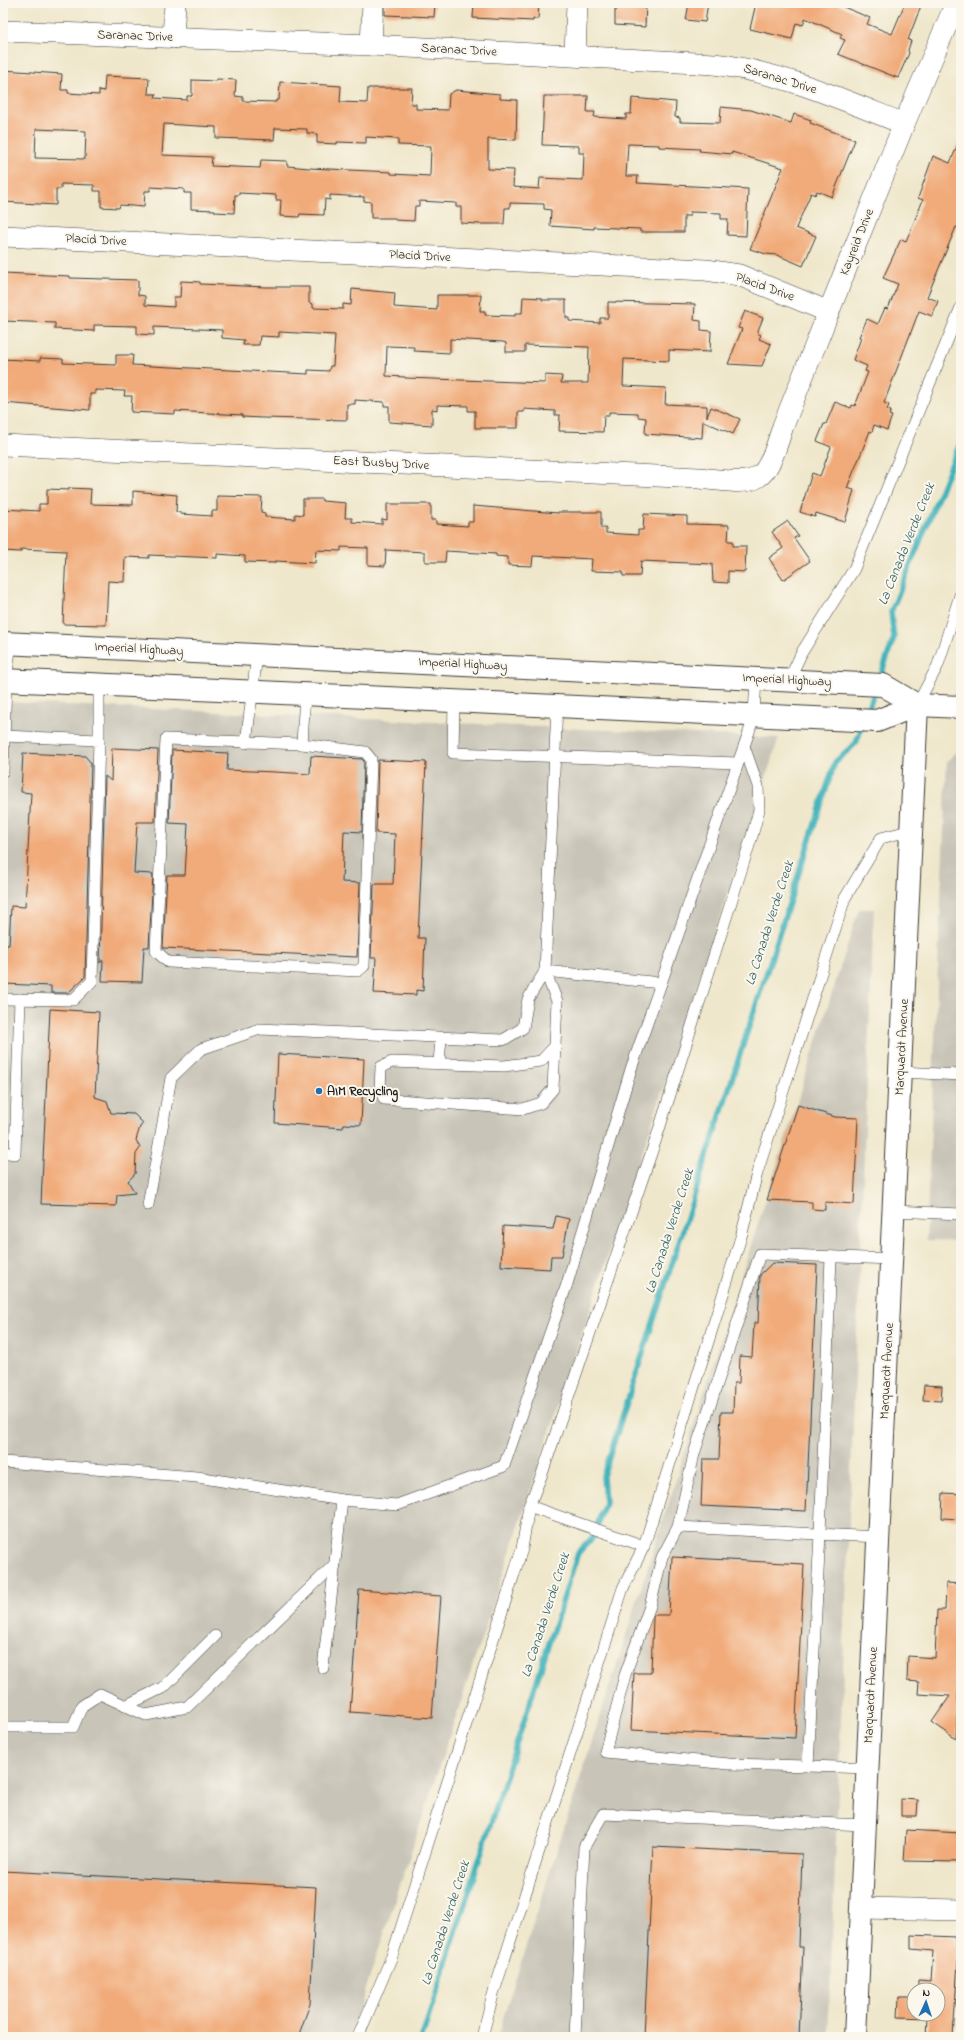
<svg xmlns="http://www.w3.org/2000/svg" width="964" height="2040" font-family="'Indie Flower',sans-serif">
	<rect width="100%" height="100%" fill="#fbf7ec"/>
	<filter id="ink" filterUnits="userSpaceOnUse"><feTurbulence type="fractalNoise" baseFrequency=".025" numOctaves="2"/><feDisplacementMap in="SourceGraphic" scale="8" xChannelSelector="R" yChannelSelector="G"/><feConvolveMatrix kernelMatrix="1 2 1 2 8 2 1 2 1" color-interpolation-filters="sRGB"/></filter>
	<filter id="wash" filterUnits="userSpaceOnUse"><feTurbulence type="fractalNoise" baseFrequency=".012" numOctaves="4" result="noise"/><feDisplacementMap in="SourceGraphic" scale="16" xChannelSelector="R" yChannelSelector="G"/><feGaussianBlur stdDeviation="0.9" result="paint"/><feColorMatrix in="noise" values="0 0 0 0 0 0 0 0 0 0 0 0 0 0 0 0 0 1.4 0 .05"/><feComposite in="paint" operator="in"/></filter>
	<g filter="url(#wash)">
		<rect width="100%" height="100%" fill="#efe7cb"/>
		<g fill="#c8c4b8">
			<path d="M3,702L779,738L350,2037H3Z"/>
			<path d="M961,748V1241L926,1240L947,761Z"/>
			<path d="M859,909H874L828,2037H497Z"/>
		</g>
		<g fill="none" stroke-linecap="round" stroke-linejoin="round">
			<g stroke="#43b3bc" stroke-width="5.5">
				<path d="M879,680L894,638L891,612L961,441"/>
				<path d="M866,716L876,688"/>
				<path d="M422,2037L578,1553L593,1537L605,1503L603,1476L835,762L856,743L863,724"/>
			</g>
		</g>
		<g id="blocks">
			<g fill="#f1ab7a" fill-rule="evenodd">
				<path d="M385,3H435L434,17L385,15Z"/>
				<path d="M474,3H539L538,19H533V21L473,18Z"/>
				<path d="M620,3H646L645,27L615,25V10H617V5H620Z"/>
				<path d="M689,3H708L705,22L686,20Z"/>
				<path d="M756,3H834L870,18L867,24L892,34L905,3H922L908,40L911,41L908,50L909,53L898,78L838,54L845,40L840,38L842,34L805,18L803,25L796,23L792,39L750,29Z"/>
				<path d="M3,70L62,74L61,90H68V93L99,95V90L104,91L105,76L149,78L148,94H156L155,98L187,100V96H192V80L217,81V79L236,80L235,96L243,97V101L276,102V100H279L280,82L341,86L340,102L367,103L368,88H412L411,104H416V109L448,110L449,94L456,90L500,94V99L517,100L516,140L488,139V169L514,170L513,187L539,189L540,178L583,180L584,153H579V146L542,145L544,96H588L587,112H595L594,117L626,119V114H631L632,98L676,102L675,117L680,118V122L720,123L721,107L751,110L791,123L794,114L811,120L810,123L855,140L832,197L817,191L815,195L811,193L796,228L816,236L803,266L777,255L766,254L750,249L783,168L732,152V154L699,151L700,149L659,147V145L628,144L626,176H638L637,183L748,189L746,236L727,235L728,219H721V213L690,212V216H684V232H640V229L594,227V229L550,226L551,210L544,209V204L510,203V208H505L504,224H479L461,223V207H456V203L419,201V206H415L414,221L395,220V218H371V202L364,201V197L330,195V200L325,199L324,215L300,214L299,217L280,216L281,200H276V195L239,193V195H235L234,213L215,212V210L191,209V193H184V189L150,187V191H145L144,207L120,205L119,208L101,207V191H94V185L61,184V189H56V205L3,202ZM164,124L216,127V138L274,140L275,128L307,129V133L317,134V143L337,144V142L366,143V137L398,139V145L431,146L430,176L391,174V172L309,168L287,166V161L261,160L260,168L211,166L212,157L162,155ZM36,129L86,131L85,159L35,158Z"/>
				<path d="M961,137V229L956,227L927,297L938,301L932,316L919,311L884,403L889,405L887,410L891,411L889,415L892,416L887,430L874,425L872,432L870,431L847,488L854,490L845,522L816,513L815,517L800,512L812,473L820,476L831,447L817,441L824,424H826L835,402L851,408L852,405L855,406L868,372L865,371L867,366L853,360L861,338L859,337L867,319L878,324L885,308L888,309L898,284L883,278L901,239L906,241L923,200L918,198L933,156L950,163Z"/>
				<path d="M3,273L70,276V278L138,280V295L145,296V305L174,307V297H180L181,281L200,282V284L266,287H309V303L313,304V308L343,309V304L351,305L352,289L395,293L394,307L437,310V295H481L480,311H485V315L515,316V313H522L523,297L542,298V300H566V318H569V321L600,323V318H608V302L695,304L694,320L701,321V330L711,331L710,352L669,350V361L624,359L623,386L666,388L665,404L707,406V417L711,407L740,419L733,434L703,421L702,438L645,434L646,418L638,417V413L609,412V416H604L603,432L559,431L560,415H555V411L524,409V412H518V428H475V411H468V406L437,405V410L432,409V425L389,422V406H384V402L355,400V404H347V420L263,418L242,417V415L175,411V414L131,412L132,396H124L125,391L95,390V394H90V410L3,403V359L40,361V358L63,359V363L116,365V355H133L132,365L308,374V370L329,371L330,366H333L335,335L279,332V337L260,336L259,345H243L244,340L222,338V330L154,327V335L137,334V326L94,325V331L55,329V323L3,321ZM450,339L503,342L506,343V352H525V345L589,347L588,383H561L562,376L545,375V383L405,378V377L386,376L387,346L414,347V351L450,353Z"/>
				<path d="M745,311L763,318L757,333L761,335L759,339L771,344L762,366L728,364L742,329L738,328Z"/>
				<path d="M69,488L91,489L90,504L133,505V491L177,495L176,512H180V514L212,516V511H217V496L262,497L261,512L265,513V517L295,519V514L303,515V499H322V501L346,503L345,518H352V522L382,524V519L387,520V504H431V520H436V524L468,526V522H473V506L558,513V512H601V528H606V533L638,535V530H643L644,514L687,516V524L729,525L728,541H733V546H746L745,572L728,571V583L713,582L712,564L641,561L640,576H623V572L591,571L592,559L533,556L532,566L508,565V557L496,556V554L446,551L445,562H425V552L386,550L385,566L368,565V548L341,547V551L316,550L315,563L275,561V563L245,562V556L217,554V558L149,555V558L125,557L124,582L108,581L106,625L63,624L66,551L21,549V552L3,551V509L39,511V504H47V489L69,490Z"/>
				<path d="M788,521L798,536L794,538L810,561L783,580L769,558L783,548L772,532Z"/>
				<path d="M112,748L158,750L155,822H137L134,873L153,874L149,947H144L142,982L102,981L103,960L100,963L105,776L111,781Z"/>
				<path d="M172,750L228,753L227,770L275,772L310,774L311,756L362,759L364,761L362,832L344,831L342,882L360,883L357,957L163,948L167,875H185L188,824L169,823Z"/>
				<path d="M23,753L85,756L91,763L85,977L68,993H51V986L4,984L6,945H9L11,906L25,907L31,793L21,792Z"/>
				<path d="M378,760L426,762L418,938H425L423,991L416,990V995L374,993L376,958H371L374,884H393L395,834L376,833Z"/>
				<path d="M50,1009L99,1012L95,1097L107,1101L111,1113L134,1114L143,1123L140,1127L136,1140L140,1148L136,1154L135,1174L128,1181L135,1193L117,1195L116,1206L41,1204Z"/>
				<path d="M278,1054L364,1059L361,1125L344,1124L343,1128L275,1123Z"/>
				<path d="M798,1105L835,1117L858,1118L854,1204L825,1202V1210L812,1209V1202L767,1200Z"/>
				<path d="M556,1216L569,1219L562,1256H551L550,1269L501,1266L503,1226L553,1229Z"/>
				<path d="M772,1263L817,1265L806,1511L701,1506L703,1459H719L721,1412H733L734,1383H739L740,1356L752,1357L754,1323H758L760,1275Z"/>
				<path d="M924,1385L942,1386L941,1401L923,1400Z"/>
				<path d="M943,1493L961,1494V1519L942,1518Z"/>
				<path d="M672,1557L804,1564L795,1738L631,1730L634,1673H651L653,1618L654,1615H669Z"/>
				<path d="M946,1583L961,1584V1636L956,1739L932,1722L950,1696L918,1694L919,1682L907,1681L908,1656L935,1658L937,1610H945Z"/>
				<path d="M359,1590L441,1596L432,1718L350,1712Z"/>
				<path d="M901,1799L918,1800L917,1816H901Z"/>
				<path d="M906,1830L961,1833V1862L904,1861Z"/>
				<path d="M653,1847L802,1854L799,1947H803L799,2037H644Z"/>
				<path d="M3,1871L316,1887L310,2004L298,2037H3Z"/>
				<path d="M911,1935L955,1937V1946H959L953,2037H927L928,2018L898,2017L899,1998H914V2014H938V1990H918V1980L931,1981L933,1951L911,1949Z"/>
			</g>
		</g>
	</g>
	<g filter="url(#ink)">
		<use href="#blocks" fill-opacity="0" stroke="#3c3a36" stroke-width="1"/>
		<g fill="none" stroke-linecap="round" stroke-linejoin="round">
			<g stroke="#3c3a36" stroke-width="12">
				<g id="service">
					<path d="M789,680L802,652L854,569L961,307"/>
					<path d="M454,701L453,753L738,763"/>
					<path d="M917,705L938,665L961,592"/>
					<path d="M557,706L545,971L661,983"/>
					<path d="M3,736L99,740L92,981L73,1000L3,999"/>
					<path d="M166,739L302,744L365,752L371,759L364,966L358,971L168,962L156,951Z"/>
					<path d="M99,740V684"/>
					<path d="M246,743L257,655"/>
					<path d="M302,744L305,694"/>
					<path d="M3,771L6,680L11,643"/>
					<path d="M545,971L557,1001L553,1089L541,1103L523,1109L384,1099L380,1089L381,1067L392,1062L504,1066L541,1061L555,1046"/>
					<path d="M439,1063L441,1038"/>
					<path d="M901,1072L961,1075"/>
					<path d="M3,1152L15,1154L20,999"/>
					<path d="M148,1205L171,1078L201,1049L260,1029L503,1040L523,1028L528,999L545,971"/>
					<path d="M894,1211L961,1214"/>
					<path d="M831,1257L820,1534L808,1766L868,1768"/>
					<path d="M3,1462L197,1477L342,1500L397,1505L504,1466L567,1284L631,1069L749,732L754,715L756,678"/>
					<path d="M529,1506L644,1546"/>
					<path d="M678,1527L662,1557L650,1606L625,1675L605,1752L729,1764L808,1766"/>
					<path d="M879,1537L678,1527L694,1454L760,1254L892,1259"/>
					<path d="M323,1668L342,1500"/>
					<path d="M125,1706L164,1687L215,1636"/>
					<path d="M3,1727H73L82,1706L100,1694L146,1715L187,1707L335,1564"/>
					<path d="M358,2037L392,1956L522,1549L529,1506L542,1474L656,1139L752,836L759,810L758,786L744,746"/>
					<path d="M482,2037L493,1995L623,1588L644,1546L741,1237L757,1173L845,898L881,838L912,830"/>
					<path d="M575,2037L584,1847L603,1814L865,1825"/>
				</g>
			</g>
			<g stroke="#3c3a36" stroke-width="22">
				<g id="minor">
					<path d="M3,31L371,45L714,64C781,72 841,99 904,124"/>
					<path d="M173,38L175,3"/>
					<path d="M371,45L373,3"/>
					<path d="M575,55L577,3"/>
					<path d="M3,236L706,270L739,275L829,312"/>
					<path d="M3,445L699,478C761,485 764,487 783,426L904,124L956,3"/>
					<path d="M861,1908L961,1910"/>
				</g>
			</g>
			<g stroke="#3c3a36" stroke-width="24">
				<path id="tertiary" d="M855,2037L917,705"/>
			</g>
			<g stroke="#3c3a36" stroke-width="24">
				<g id="primary">
					<path d="M3,643L883,685L917,705"/>
					<path d="M3,680L877,721L917,705L961,707"/>
				</g>
			</g>
			<use href="#service" stroke="#fff" stroke-width="11"/>
			<use href="#minor" stroke="#fff" stroke-width="21"/>
			<use href="#tertiary" stroke="#fff" stroke-width="22"/>
			<use href="#primary" stroke="#fff" stroke-width="22"/>
		</g>
	</g>
	<circle fill="#1f6fb2" stroke="#fbf7ec" stroke-width="1.5" cx="319" cy="1091" r="4"/>
	<g text-anchor="middle" dominant-baseline="central" stroke-width="4" stroke-linejoin="round" paint-order="stroke">
		<g font-size="13" fill="#1c1c1c" stroke="#fbf7ec">
			<text transform="translate(135 36) rotate(2)">Saranac Drive</text>
			<text transform="translate(459 50) rotate(3)">Saranac Drive</text>
			<text transform="translate(780 79) rotate(17)">Saranac Drive</text>
			<text transform="translate(96 240) rotate(3)">Placid Drive</text>
			<text transform="translate(857 242) rotate(-68)">Kayreid Drive</text>
			<text transform="translate(420 256) rotate(3)">Placid Drive</text>
			<text transform="translate(765 287) rotate(20)">Placid Drive</text>
			<text transform="translate(381 463) rotate(3)">East Busby Drive</text>
			<text transform="translate(139 649) rotate(3)">Imperial Highway</text>
			<text transform="translate(463 664) rotate(3)">Imperial Highway</text>
			<text transform="translate(787 680) rotate(3)">Imperial Highway</text>
			<text transform="translate(902 1047) rotate(-87)">Marquardt Avenue</text>
			<text transform="translate(887 1371) rotate(-87)">Marquardt Avenue</text>
			<text transform="translate(871 1695) rotate(-87)">Marquardt Avenue</text>
		</g>
		<g font-size="13" font-weight="bold" fill="#1c1c1c" stroke="#fbf7ec" text-anchor="start">
			<text x="327" y="1091">AIM Recycling</text>
		</g>
		<g font-size="14" font-style="italic" fill="#2e6064" stroke="#fbf7ec">
			<text transform="translate(907 544) rotate(-68)">La Canada Verde Creek</text>
			<text transform="translate(770 923) rotate(-72)">La Canada Verde Creek</text>
			<text transform="translate(670 1231) rotate(-72)">La Canada Verde Creek</text>
			<text transform="translate(546 1615) rotate(-72)">La Canada Verde Creek</text>
			<text transform="translate(446 1923) rotate(-72)">La Canada Verde Creek</text>
		</g>
	</g>
	<rect width="964" height="2040" fill="none" stroke="#fbf7ec" stroke-width="16"/>
	<g transform="translate(926 2002) rotate(3)"><circle r="19" fill="#fbf7ec" stroke="#a29f99"/>
	<path d="M0-3L7 15L0 10L-7 15Z" fill="#1f6fb2"/>
	<text y="-6" font-size="11" font-weight="bold" text-anchor="middle" fill="#1c1c1c">N</text>
	</g>
</svg>
